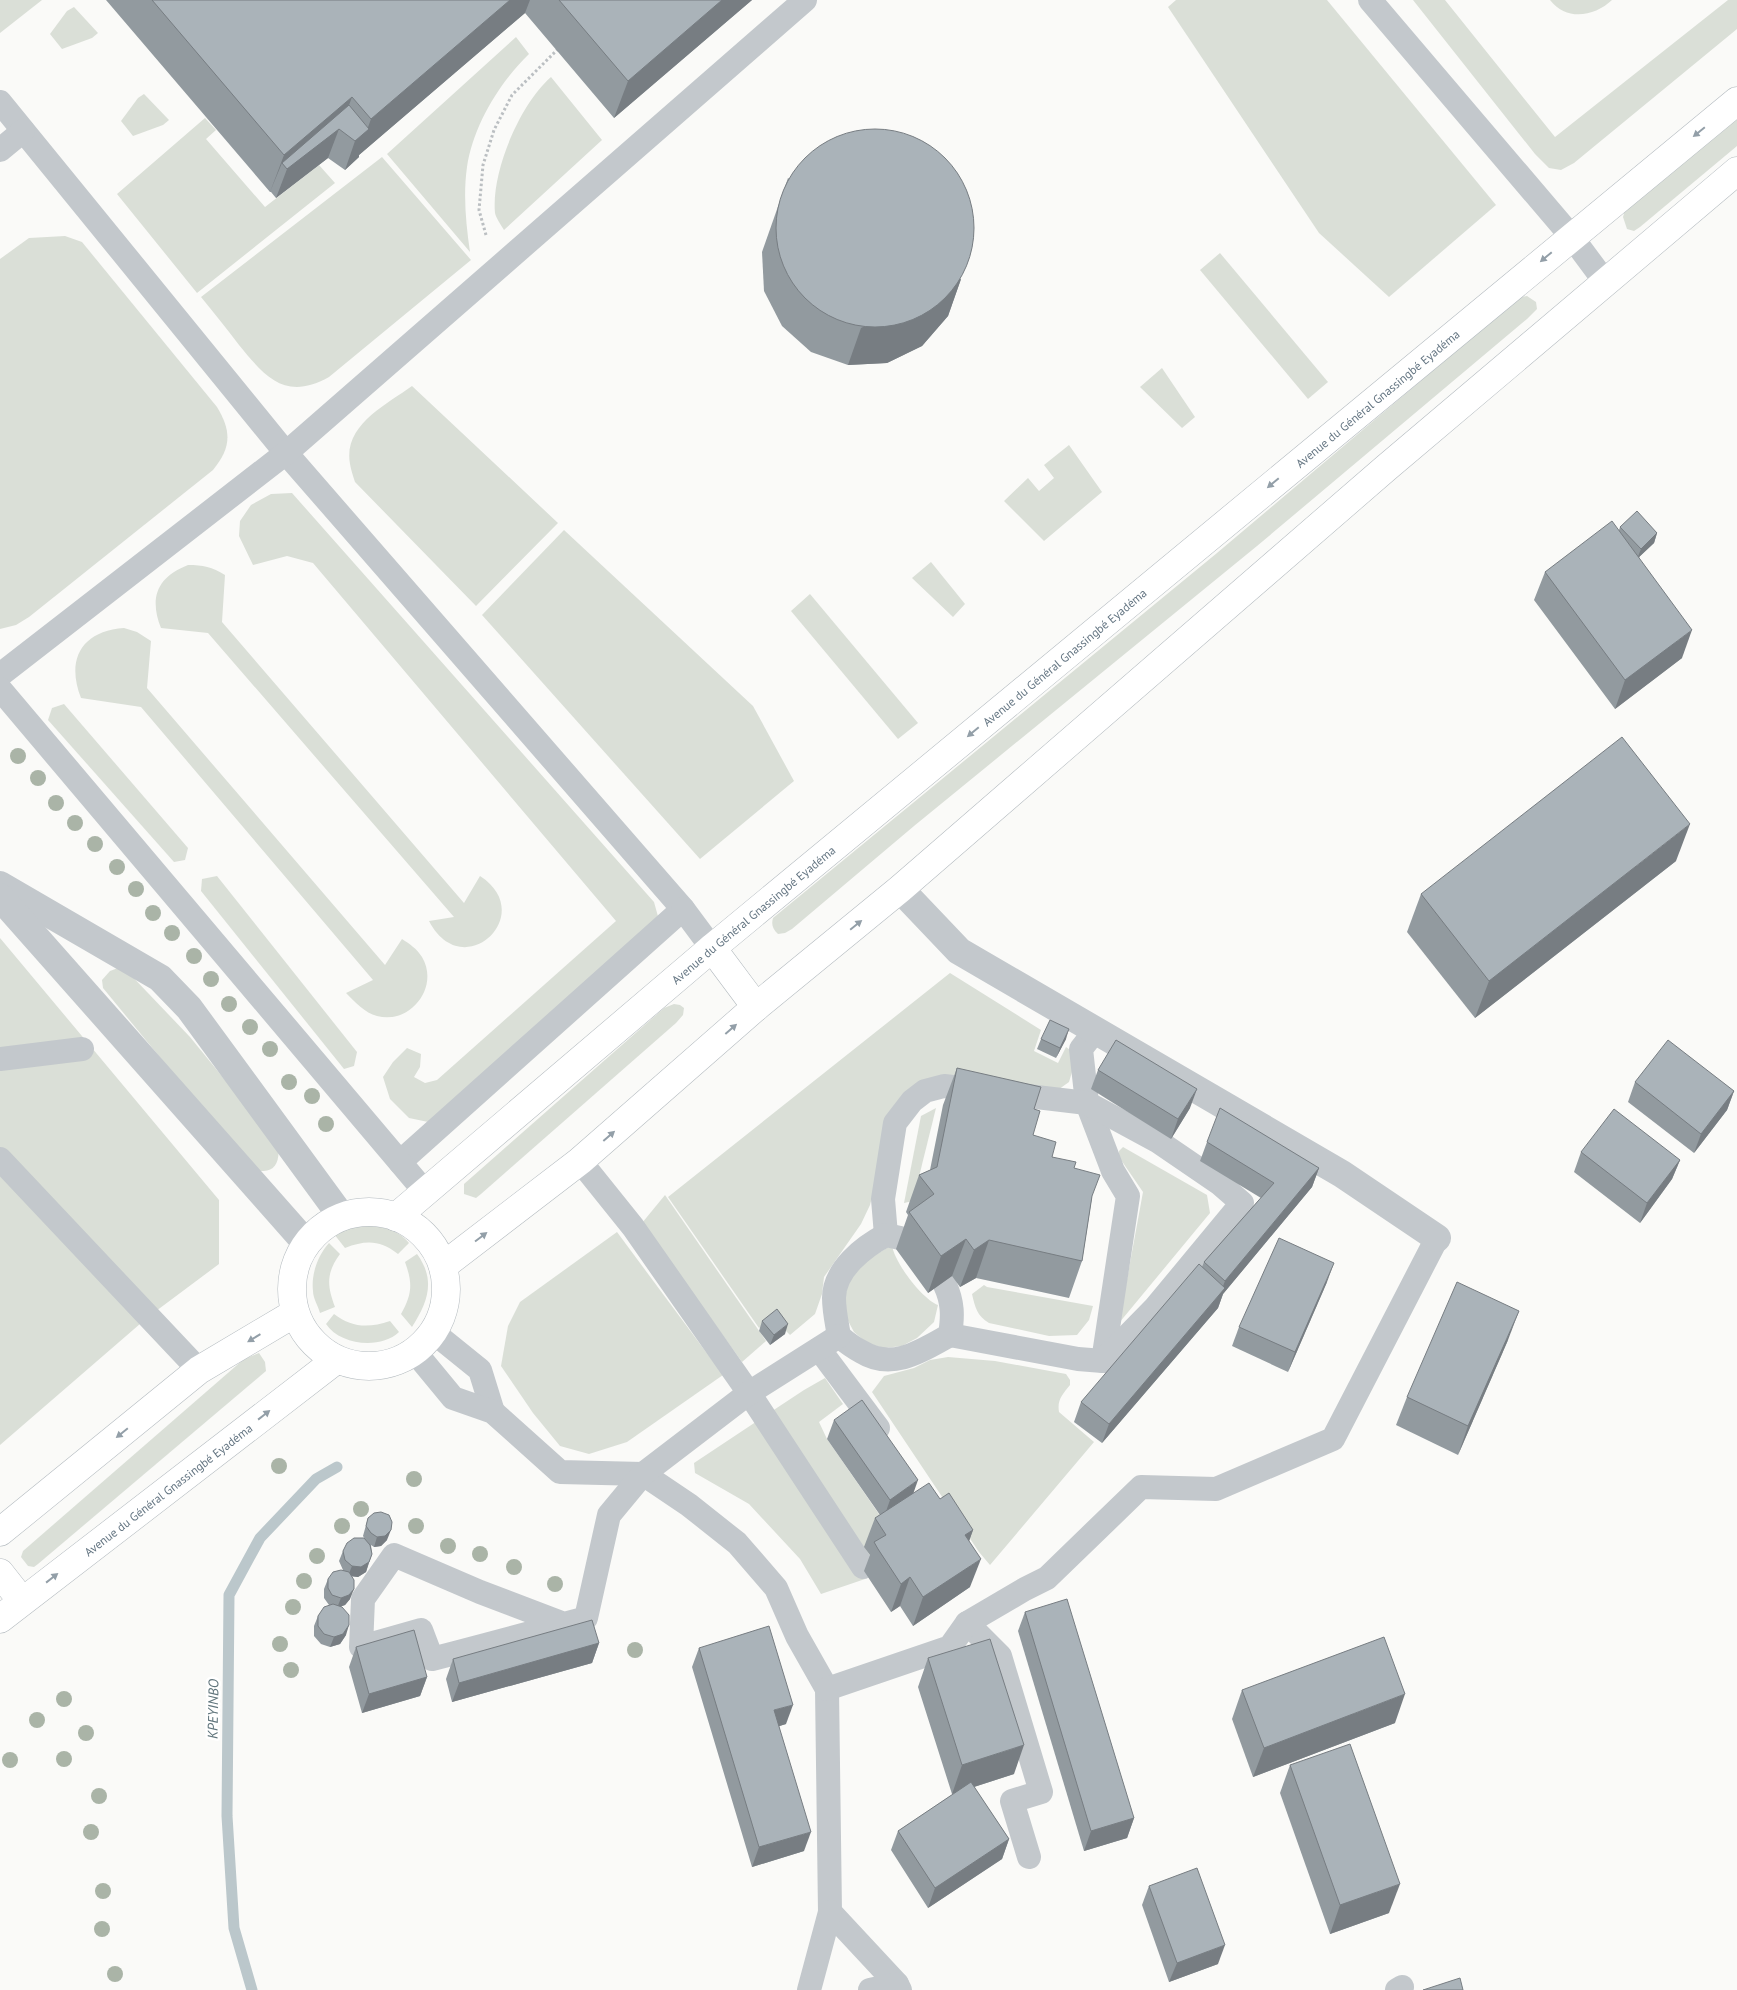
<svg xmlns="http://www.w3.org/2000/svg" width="1737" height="1990" font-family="'PT Sans',sans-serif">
	<rect width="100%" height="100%" fill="#fafaf8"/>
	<g fill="#dadfd7">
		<path d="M0,0H42L0,33Z"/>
		<path d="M1176,0H1327L1496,205L1389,297L1319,233L1168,7Z"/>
		<path d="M1413,0H1445L1555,137L1728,0H1737V29L1574,163L1561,170L1549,168L1535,154Z"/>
		<path d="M1550,0H1612C1595,16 1567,22 1550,0Z"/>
		<path d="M74,7L98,33L92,38L62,49L50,34L67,11Z"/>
		<path d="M516,37L529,54C499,83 473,126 467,167C463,195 466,224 470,252L387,154Z"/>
		<path d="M551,77L602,140L504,230C501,225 496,218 495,213C491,172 520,104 551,77Z"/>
		<path d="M144,94L169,120L163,125L133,136L121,121L138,98Z"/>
		<path d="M1737,117V146L1640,227L1634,231L1627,229L1623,217L1625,210Z"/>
		<path d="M205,118L216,130L206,139L265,207L319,165L335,183L197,293L117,194Z"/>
		<path d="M382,157L471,260L329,377C286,401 266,378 239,345C227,329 214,313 201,297Z"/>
		<path d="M65,236L82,242L217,407C232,432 231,448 213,470L29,617L16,625L0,629V259L29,238Z"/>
		<path d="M1220,253L1328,382L1308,399L1200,270Z"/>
		<path d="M1527,296L1536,302L1537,309L1527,319L1257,546L914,826L792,929L785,933L778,934C773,929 771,925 773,918L1217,553L1520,297Z"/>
		<path d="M1162,368L1195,417L1182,428L1140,387Z"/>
		<path d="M412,386L558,523L476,606L355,482C353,476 351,470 350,464C343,425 386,405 412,386Z"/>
		<path d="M1069,445L1102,492L1044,541L1004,501L1028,478L1039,491L1054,478L1044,465Z"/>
		<path d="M292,493L654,902L659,920L433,1123L409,1118L390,1099L383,1077L393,1062L407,1048L421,1054L420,1067L414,1077L425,1083L437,1080L616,921L313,563L287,556L253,565L239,536L240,521L251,505L271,494Z"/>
		<path d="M564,530L753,706L794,781L700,859L482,615Z"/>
		<path d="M931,562L965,604L953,617L912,578Z"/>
		<path d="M188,565C203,565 212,567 225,575L222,622L464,903L480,876C539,914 463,986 429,921L454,917L208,633L161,628C149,598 157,577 188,565Z"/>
		<path d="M810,594L918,723L898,739L791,611Z"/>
		<path d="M124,628L137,632L151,641L147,688L385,965L402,939C410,944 417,949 422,957C440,987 410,1025 377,1016C365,1013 355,1002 346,993L373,980L141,707L81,698C66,660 81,631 124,628Z"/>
		<path d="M64,704L188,848L185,860L174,862L48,720L52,708Z"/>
		<path d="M217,876L357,1052L354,1066L344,1069L201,891L202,879Z"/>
		<path d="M0,938L219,1200V1264L148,1317L0,1445Z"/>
		<path d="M118,968L127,971L190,1037L278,1145C281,1165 272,1177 251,1168L103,988L102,980L110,971Z"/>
		<path d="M950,973L1041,1030L1034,1051L1058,1063L1066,1047L1077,1055L1069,1082L1055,1092L924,1080L876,1182L870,1205L861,1224L824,1277L822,1294L815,1314L790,1335L772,1317L759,1328L668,1197Z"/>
		<path d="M674,1004L680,1005L684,1008L683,1015L676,1023L481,1194L476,1198L464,1194V1184L664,1008Z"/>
		<path d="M936,1108L913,1201L904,1203L921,1116Z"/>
		<path d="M1123,1147L1207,1195L1210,1213L1119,1323L1143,1192L1119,1157V1151Z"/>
		<path d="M665,1195L766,1341L742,1362L642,1223Z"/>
		<path d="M360,1225C379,1226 397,1228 409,1243L398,1254C380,1240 366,1240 345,1248L334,1234Z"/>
		<path d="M617,1232L723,1375L627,1442L589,1454L560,1446L533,1413L501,1366L508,1326L520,1302Z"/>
		<path d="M329,1243L340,1254C326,1273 327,1286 335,1307L320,1313C318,1306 313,1298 313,1291C311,1274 318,1255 329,1243Z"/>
		<path d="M892,1245C894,1262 922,1299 938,1305L934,1322L917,1338L902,1346L884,1348L867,1343L854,1332L846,1317L844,1299L849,1282L857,1266Z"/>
		<path d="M417,1254C436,1280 428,1302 412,1327L401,1314C412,1294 413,1284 405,1262Z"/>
		<path d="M984,1285L987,1287L1093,1306L1089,1320L1077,1335L1049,1336L989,1323C977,1316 975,1307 972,1294Z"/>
		<path d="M334,1314C352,1328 369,1328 390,1321L399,1332C380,1350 340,1345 326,1324Z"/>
		<path d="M259,1353L265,1362L266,1371L38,1564L34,1567L28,1566L21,1557L23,1551L244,1359Z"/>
		<path d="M948,1357L995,1361L1066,1374L1070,1380V1385C1062,1395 1057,1400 1059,1412L1094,1442L990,1565L979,1552L872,1392L884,1376L914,1368L930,1360Z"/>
		<path d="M825,1378L843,1404L819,1422L827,1439L883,1520L875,1564L864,1571L868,1578L821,1594L800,1559L749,1504L695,1473L694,1463L804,1390Z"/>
	</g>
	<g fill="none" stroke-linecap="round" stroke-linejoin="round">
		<path stroke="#bbc7cb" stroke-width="11" d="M252,1990L234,1928L227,1816L229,1595L260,1538L316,1479L337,1467"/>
		<g stroke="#b3babf" stroke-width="29">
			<g id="secondary">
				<path d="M712,948L756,1007"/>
				<circle cx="369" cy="1289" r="77"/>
				<path id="s1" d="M396,1217L712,948L1737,101"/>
				<path d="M443,1266L580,1161L756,1007L900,889L1386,468L1737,171"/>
				<path d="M0,1532L199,1370L295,1313"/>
				<path d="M0,1573L22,1601"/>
				<path id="s2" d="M0,1619L336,1360"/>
			</g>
		</g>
		<path stroke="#bbbfc2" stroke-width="3" stroke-dasharray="2.5 2.5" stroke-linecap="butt" d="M486,235L479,210L483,165L494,130L512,95L559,48"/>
		<g stroke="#c3c8cc" stroke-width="24">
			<path d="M1370,0L1571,236L1606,283"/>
			<path d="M0,102L286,453L683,909L400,1162"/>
			<path d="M0,150L23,131"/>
			<path d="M0,675L286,453L805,0"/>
			<path d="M0,689L426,1193"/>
			<path d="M683,909L712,948"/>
			<path d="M1095,1031L1081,1049L1087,1103L1113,1171L1128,1196L1103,1361"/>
			<path d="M0,1059L82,1049"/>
			<path d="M0,1159L199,1370"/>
			<path d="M580,1161L633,1227L749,1393L863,1567"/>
			<path d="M886,1235L883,1199L895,1123L912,1101L925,1091L944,1086L1087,1103L1159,1142L1219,1183L1242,1203L1155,1308L1103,1361L1078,1359L950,1335"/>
			<path d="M900,1238L886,1235C863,1247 834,1270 834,1298C834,1311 837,1324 839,1336C846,1342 854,1348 862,1352C893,1371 923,1350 950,1335C953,1316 953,1302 945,1285"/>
			<path d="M433,1332L480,1370L493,1412"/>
			<path d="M819,1349L878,1428"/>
			<path d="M415,1352L453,1398L493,1412L560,1472L643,1474L689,1505L737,1543L776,1588L797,1636L827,1689L830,1912L897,1984L900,1990"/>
			<path d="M967,1623L1000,1656L1041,1792L1012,1801L1029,1857"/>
			<path d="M564,1624L480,1592L394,1555L363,1599L361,1647L421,1630L432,1659C483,1646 534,1632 586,1618L609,1515L643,1474L749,1393L839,1336"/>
			<path d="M827,1689L950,1647L967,1623L1025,1589L1047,1578L1141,1487L1216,1489L1333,1439L1437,1238"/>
			<path d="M809,1990L830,1912"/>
			<path d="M870,1990L897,1984"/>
			<path d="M1397,1990L1402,1987"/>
		</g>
		<g stroke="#c3c8cc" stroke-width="28">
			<path d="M0,885L160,978L189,1008L342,1217"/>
			<path d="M900,889L959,951L1342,1174L1437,1238"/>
			<path d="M0,897L306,1243"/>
		</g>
		<use href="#secondary" stroke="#fff" stroke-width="28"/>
	</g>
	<g fill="#aab4a7">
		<circle cx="18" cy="756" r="8"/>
		<circle cx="38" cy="778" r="8"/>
		<circle cx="56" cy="803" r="8"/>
		<circle cx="75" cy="823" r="8"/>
		<circle cx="95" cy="844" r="8"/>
		<circle cx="117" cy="867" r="8"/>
		<circle cx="136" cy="889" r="8"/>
		<circle cx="153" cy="913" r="8"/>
		<circle cx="172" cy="933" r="8"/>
		<circle cx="194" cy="956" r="8"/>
		<circle cx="211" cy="979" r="8"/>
		<circle cx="229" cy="1004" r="8"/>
		<circle cx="250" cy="1027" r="8"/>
		<circle cx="270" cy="1049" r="8"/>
		<circle cx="289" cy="1082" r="8"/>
		<circle cx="312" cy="1096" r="8"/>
		<circle cx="326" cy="1124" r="8"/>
		<circle cx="279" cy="1466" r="8"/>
		<circle cx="414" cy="1479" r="8"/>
		<circle cx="361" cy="1509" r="8"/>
		<circle cx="342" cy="1526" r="8"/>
		<circle cx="416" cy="1526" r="8"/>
		<circle cx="448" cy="1546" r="8"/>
		<circle cx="480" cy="1554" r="8"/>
		<circle cx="317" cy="1556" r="8"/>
		<circle cx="514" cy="1567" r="8"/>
		<circle cx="304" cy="1581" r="8"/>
		<circle cx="555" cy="1584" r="8"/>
		<circle cx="293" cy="1607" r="8"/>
		<circle cx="280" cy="1644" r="8"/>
		<circle cx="635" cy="1650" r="8"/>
		<circle cx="291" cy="1670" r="8"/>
		<circle cx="64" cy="1699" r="8"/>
		<circle cx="37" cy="1720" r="8"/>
		<circle cx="86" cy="1733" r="8"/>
		<circle cx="64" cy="1759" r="8"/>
		<circle cx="10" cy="1760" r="8"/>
		<circle cx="99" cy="1796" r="8"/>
		<circle cx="91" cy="1832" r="8"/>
		<circle cx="103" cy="1891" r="8"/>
		<circle cx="102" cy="1929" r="8"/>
		<circle cx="115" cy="1974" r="8"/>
	</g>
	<g fill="#929a9f">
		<path d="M106,0H752L614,118L525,13L359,155V157L345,170L328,158L276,198L271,192H270Z"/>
		<path d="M788,178L961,279L948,316L922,346L887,363L848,365L811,352L782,326L764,291L762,252Z"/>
		<path d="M1620,527L1657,533L1654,543L1639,557L1682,658L1615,709L1534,600L1545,572L1619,530Z"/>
		<path d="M1676,861L1475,1018L1407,932L1421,894Z"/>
		<path d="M1041,1039H1066L1056,1058L1037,1049Z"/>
		<path d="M957,1068L1034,1109L1033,1135L1052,1157L1074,1168L1092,1197L1082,1261L1069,1298L976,1278L960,1287L952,1276L928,1293L896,1249L908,1215L906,1212L919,1175L930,1170L943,1105Z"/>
		<path d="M1098,1070L1190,1108L1171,1139L1091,1089Z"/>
		<path d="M1635,1082L1734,1091L1727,1110L1694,1153L1628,1102Z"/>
		<path d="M1207,1142L1319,1168L1312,1187L1223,1294L1218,1308L1102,1443L1074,1422L1081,1402L1202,1267L1204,1262L1261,1198L1200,1161Z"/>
		<path d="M1581,1152L1680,1160L1672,1179L1640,1223L1574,1172Z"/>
		<path d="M1327,1282L1288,1372L1232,1346L1239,1327Z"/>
		<path d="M762,1321L785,1334L770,1345L759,1331Z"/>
		<path d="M1508,1340L1458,1455L1396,1425L1407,1397Z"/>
		<path d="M834,1420L914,1493L940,1499L973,1530L969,1541L970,1587L913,1626L900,1606L891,1612L864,1571L870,1555L864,1547L875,1518L880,1515L827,1439Z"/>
		<path d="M368,1518L387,1540L381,1546L374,1547L371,1545L372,1554L366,1572L358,1577L352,1576L350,1599L345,1605L341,1606L346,1635L340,1644L330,1647L321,1644L314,1636V1626L318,1616L330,1605H329L324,1598V1589L328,1579L343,1570L339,1561L343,1551L365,1539L363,1536Z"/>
		<path d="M1025,1612L1134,1818L1127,1838L1084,1851L1018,1631Z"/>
		<path d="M599,1643L592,1663L452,1702L446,1679L453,1659Z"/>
		<path d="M356,1647L427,1677L420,1696L362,1713L349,1667Z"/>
		<path d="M699,1648L786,1724L779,1726L804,1851L752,1867L692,1667Z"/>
		<path d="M928,1658L1014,1774L974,1787L1009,1839L1002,1859L928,1908L891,1850L898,1831L955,1793L952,1794L918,1687Z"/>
		<path d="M1242,1690L1395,1723L1253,1777L1232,1719Z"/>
		<path d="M1290,1765L1389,1913L1330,1934L1280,1793Z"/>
		<path d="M1149,1886L1218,1964L1169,1982L1142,1905Z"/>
	</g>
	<g fill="#777d82">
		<path d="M510,0H530L525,13L359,155V157L345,170L355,141L367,130L371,119Z"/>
		<path d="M722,0H752L614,118L628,81Z"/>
		<path d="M352,97L340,130L339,129L328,158L276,198L287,169L282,163L270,192L284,155Z"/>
		<path d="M961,279L948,316L922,346L887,363L848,365L861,328Z"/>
		<path d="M1657,533L1654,543L1637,559L1641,549Z"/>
		<path d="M1692,630L1682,658L1615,709L1625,680Z"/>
		<path d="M1690,824L1676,861L1475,1018L1489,981Z"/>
		<path d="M1069,1029L1066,1039L1056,1058L1060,1048Z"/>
		<path d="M1197,1089L1190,1108L1171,1139L1178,1119Z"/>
		<path d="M1734,1091L1727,1110L1694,1153L1701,1134Z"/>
		<path d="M1680,1160L1672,1179L1640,1223L1647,1203Z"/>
		<path d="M1319,1168L1312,1187L1223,1294L1218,1308L1102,1443L1109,1424L1220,1294L1225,1281Z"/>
		<path d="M966,1239L952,1276L928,1293L941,1256Z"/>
		<path d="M989,1240L976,1278L960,1287L974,1250Z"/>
		<path d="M1334,1263L1327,1282L1288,1372L1295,1352Z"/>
		<path d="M1519,1311L1508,1340L1458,1455L1468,1426Z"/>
		<path d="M788,1324L785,1334L770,1345L774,1335Z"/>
		<path d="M918,1480L911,1500L883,1520L890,1500Z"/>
		<path d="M391,1530L387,1540L381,1546L374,1547L377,1537Z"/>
		<path d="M973,1530L963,1558L965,1535Z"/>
		<path d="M981,1559L970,1587L913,1626L923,1597Z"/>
		<path d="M369,1562L366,1572L358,1577L348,1576L352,1566Z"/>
		<path d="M910,1577L900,1606L891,1612L901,1584Z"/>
		<path d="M354,1589L350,1599L345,1605L337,1608L341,1598Z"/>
		<path d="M349,1625L346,1635L340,1644L330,1647L334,1637Z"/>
		<path d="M599,1643L592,1663L452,1702L459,1683Z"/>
		<path d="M427,1677L420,1696L362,1713L369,1694Z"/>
		<path d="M1405,1694L1395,1723L1253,1777L1264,1748Z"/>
		<path d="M793,1705L786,1724L767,1730L774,1710Z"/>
		<path d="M1024,1745L1014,1774L952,1794L962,1765Z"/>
		<path d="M1134,1818L1127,1838L1084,1851L1091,1831Z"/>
		<path d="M811,1832L804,1851L752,1867L759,1847Z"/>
		<path d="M1009,1839L1002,1859L928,1908L935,1888Z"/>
		<path d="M1400,1884L1389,1913L1330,1934L1340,1905Z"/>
		<path d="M1225,1945L1218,1964L1169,1982L1177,1963Z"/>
	</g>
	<g fill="#aab3b9" stroke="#777d82">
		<path d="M152,0H510L371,119L352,97L284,155Z"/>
		<path d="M559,0H722L628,81Z"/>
		<path d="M349,105L369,129L355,141L339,129L287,169L282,163Z"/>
		<circle cx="875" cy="228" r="99"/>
		<path d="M1637,511L1657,533L1641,549L1620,527Z"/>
		<path d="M1612,521L1692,630L1625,680L1545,572Z"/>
		<path d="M1622,737L1690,824L1489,981L1421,894Z"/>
		<path d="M1050,1020L1069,1029L1060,1048L1041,1039Z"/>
		<path d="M1116,1040L1197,1089L1178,1119L1098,1070Z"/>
		<path d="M1668,1040L1734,1091L1701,1134L1635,1082Z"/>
		<path d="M957,1068L1041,1087L1034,1109L1040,1111L1033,1135L1056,1142L1052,1157L1076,1162L1074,1168L1100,1175L1092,1196L1082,1261L989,1240L974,1250L966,1239L941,1256L909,1212L934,1194L919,1175L937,1167Z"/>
		<path d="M1220,1108L1319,1168L1225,1281L1204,1262L1274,1183L1207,1142Z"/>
		<path d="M1614,1109L1680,1160L1647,1203L1581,1152Z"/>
		<path d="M1279,1238L1334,1263L1295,1352L1239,1327Z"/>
		<path d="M1199,1264L1225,1288L1109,1424L1081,1402Z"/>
		<path d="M1457,1282L1519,1311L1468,1426L1407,1397Z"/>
		<path d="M777,1309L788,1324L774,1335L762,1321Z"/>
		<path d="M862,1400L918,1480L890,1500L834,1420Z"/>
		<path d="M929,1483L940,1499L949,1493L973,1530L965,1535L981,1559L923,1597L910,1577L901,1584L878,1549L874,1542L886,1535L875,1518Z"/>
		<path d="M381,1512L389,1515L392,1522L391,1530L385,1536L377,1537L371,1533L366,1526L368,1518L374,1513Z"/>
		<path d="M354,1538H364L370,1545L372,1554L369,1562L361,1567L352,1566L345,1560L343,1551L347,1543Z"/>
		<path d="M341,1570L349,1572L354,1580V1589L349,1595L341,1598L332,1595L328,1588V1579L333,1572Z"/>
		<path d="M1067,1599L1134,1818L1091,1831L1025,1612Z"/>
		<path d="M333,1604L342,1607L349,1615V1625L343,1634L334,1637L324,1634L318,1626V1616L324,1607Z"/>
		<path d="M592,1620L599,1643L459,1683L453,1659Z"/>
		<path d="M769,1626L793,1705L774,1710L811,1832L759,1847L699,1648Z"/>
		<path d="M414,1630L427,1677L369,1694L356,1647Z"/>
		<path d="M1384,1637L1405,1694L1264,1748L1242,1690Z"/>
		<path d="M990,1639L1024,1745L962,1765L928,1658Z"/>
		<path d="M1350,1744L1400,1884L1340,1905L1290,1765Z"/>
		<path d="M971,1782L1009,1839L935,1888L898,1831Z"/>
		<path d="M1197,1868L1225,1945L1177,1963L1149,1886Z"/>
		<path d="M1460,1978L1463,1990H1423Z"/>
	</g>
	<defs><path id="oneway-solid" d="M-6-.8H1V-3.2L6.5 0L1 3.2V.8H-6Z" transform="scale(1.25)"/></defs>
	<g fill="#939fa8">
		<use href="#oneway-solid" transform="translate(1699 132) rotate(141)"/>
		<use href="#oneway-solid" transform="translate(1546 257) rotate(140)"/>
		<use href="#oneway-solid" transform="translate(1273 483) rotate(140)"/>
		<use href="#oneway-solid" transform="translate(973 732) rotate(140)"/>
		<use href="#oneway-solid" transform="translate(856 925) rotate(-39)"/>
		<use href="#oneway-solid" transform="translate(731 1029) rotate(-41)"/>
		<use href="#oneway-solid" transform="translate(609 1136) rotate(-41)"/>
		<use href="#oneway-solid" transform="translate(481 1237) rotate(-37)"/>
		<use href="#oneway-solid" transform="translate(254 1338) rotate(149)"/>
		<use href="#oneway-solid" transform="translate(264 1415) rotate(-38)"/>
		<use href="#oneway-solid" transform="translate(122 1433) rotate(141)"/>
		<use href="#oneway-solid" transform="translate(52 1578) rotate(-38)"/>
	</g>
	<g text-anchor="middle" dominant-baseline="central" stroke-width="5" stroke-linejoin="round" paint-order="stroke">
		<g font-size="12" fill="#657683" stroke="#fff">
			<text stroke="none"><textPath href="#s1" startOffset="1278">Avenue du Général Gnassingbé Eyadéma</textPath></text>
			<text stroke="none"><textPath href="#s1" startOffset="872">Avenue du Général Gnassingbé Eyadéma</textPath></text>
			<text stroke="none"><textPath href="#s1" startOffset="468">Avenue du Général Gnassingbé Eyadéma</textPath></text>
			<text stroke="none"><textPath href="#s2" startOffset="212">Avenue du Général Gnassingbé Eyadéma</textPath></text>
		</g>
		<g font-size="14" font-style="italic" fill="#60757c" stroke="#fff">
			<text transform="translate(213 1709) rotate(-89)">KPEYINBO</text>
		</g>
	</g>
</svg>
